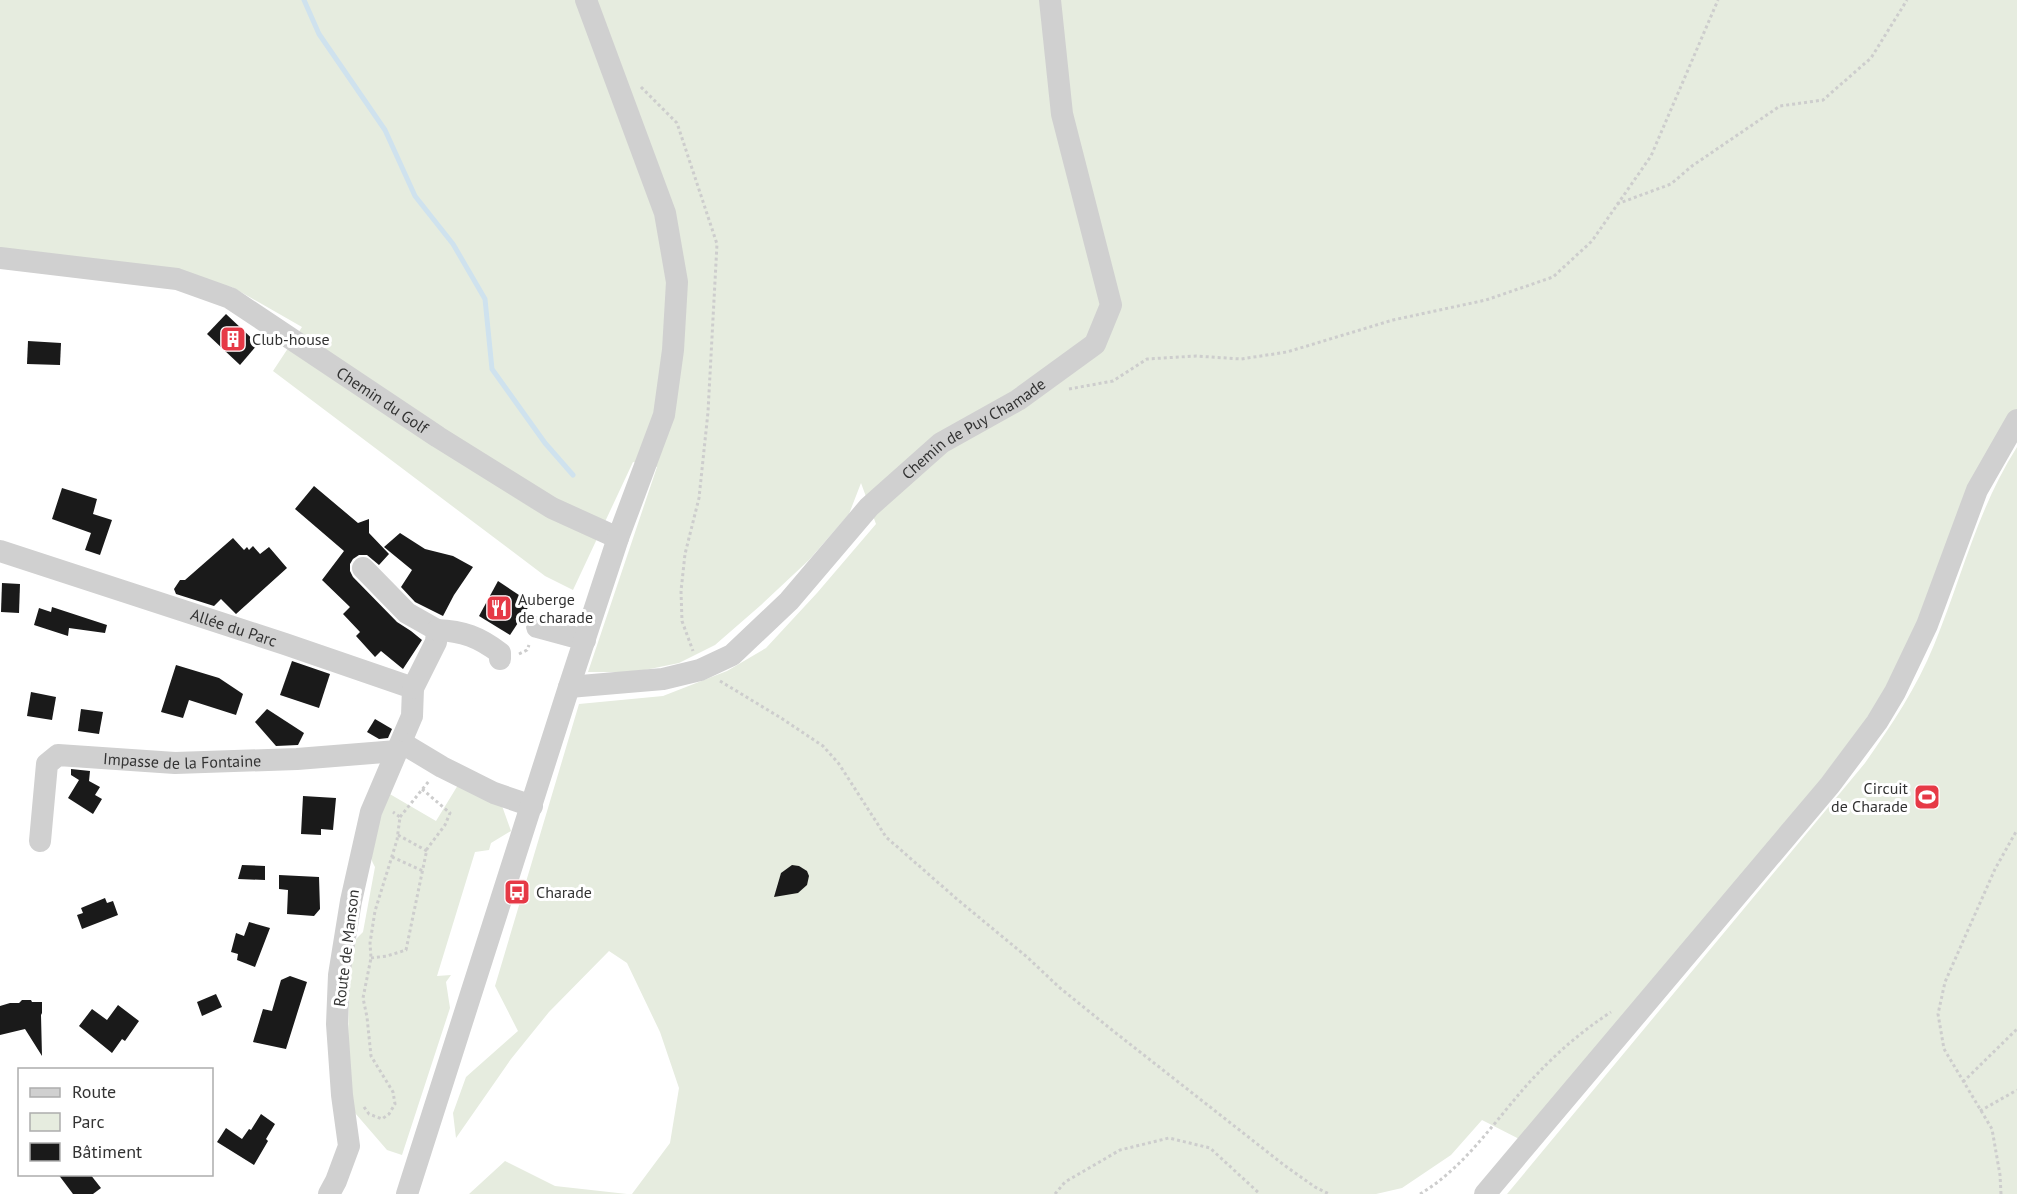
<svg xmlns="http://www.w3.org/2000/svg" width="2017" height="1194" font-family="'PT Sans',sans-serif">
	<rect width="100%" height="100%" fill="#fff"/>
	<g fill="#e6ecdf">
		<path d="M0,0H2017V419L1902,679L1529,1144L1482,1120L1451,1155L1402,1188L1376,1194H632L670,1143L679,1088L660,1032L627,963L609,951L549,1012L511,1059L456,1138L453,1113L466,1077L518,1031L495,986L579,704L663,696L727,671L766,648L817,593L876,524L861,483L849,514L809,560L761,605L715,645L679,663L635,672H588L657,467L633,462L573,590L545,576L273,371L302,327L232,287L0,258Z"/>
		<path d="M2017,447V1194H1507L1865,763C1891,726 1917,687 1934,645C1962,577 1977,510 2017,447Z"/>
		<path d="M458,785L501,803L511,831L491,843L489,850L475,852L437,976L451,975L446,982L450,1008L402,1155L387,1150L349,1106L347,1086L350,945L363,932L375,867C361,844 379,814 388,793L436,821Z"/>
		<path d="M505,1161L555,1186L627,1194H469Z"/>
	</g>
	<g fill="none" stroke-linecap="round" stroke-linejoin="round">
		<path stroke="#cfe2ee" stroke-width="5" d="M304,0L319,34L385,130L415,196L453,244L485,299L492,369L545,443L573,475"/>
	</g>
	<g fill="#1a1a1a">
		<path d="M226,314L258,344L240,365L207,334Z"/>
		<path d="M28,341L61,343L60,365L27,364Z"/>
		<path d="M314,486L358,523L369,519V533L389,554L379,565L367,555H359L353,559L350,564V571L353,577L397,622L411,631L422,640L403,669L381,651L375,657L356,636L360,632L343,614L350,607L322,580L344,551L295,509Z"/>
		<path d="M62,488L97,499L93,514L112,520L100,555L85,550L91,533L52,519Z"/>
		<path d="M400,533L425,549L453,556L473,567L454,595L443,616L415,602L401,587L412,570L384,547Z"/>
		<path d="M233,538L244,550L247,547L249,550L253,546L260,554L269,547L287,568L236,614L221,599L214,606L176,594L174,589L180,580H185Z"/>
		<path d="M498,581L531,603L510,635L479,616Z"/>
		<path d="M2,583L20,584L19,613L1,612Z"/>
		<path d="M52,607L107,625L105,633L69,628L68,636L34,625L39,608L51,612Z"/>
		<path d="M292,661L330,674L319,708L280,695Z"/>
		<path d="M176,665L219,678L243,694L236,715L189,700L183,718L161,712Z"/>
		<path d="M31,692L56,697L52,720L27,716Z"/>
		<path d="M81,709L103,712L99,734L78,731Z"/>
		<path d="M267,709L304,733L298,745L276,746L255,722Z"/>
		<path d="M375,719L392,729L388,738L379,739L367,732Z"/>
		<path d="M71,769L90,771L89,781L100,787L95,795L102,799L93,814L68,798L79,780L71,775Z"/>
		<path d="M303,796L336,798L333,830L321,829V835L301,834Z"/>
		<path d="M242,865L265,866V880L238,879Z"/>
		<path d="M792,865L799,866L807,871L809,876L807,885L798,893L774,897L781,873Z"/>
		<path d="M279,875L319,877L320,909L314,916L287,914L288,890L279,889Z"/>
		<path d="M105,898L107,903L113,901L118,915L82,929L77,915L83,913L81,908Z"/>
		<path d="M249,922L270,928L255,967L237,960L238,954L231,952L236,933L244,936Z"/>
		<path d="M290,976L307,982L286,1049L253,1042L263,1009L272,1011L281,980Z"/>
		<path d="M216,994L222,1007L202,1016L197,1002Z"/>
		<path d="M22,1000H31L32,1002H42V1013L41,1015L42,1056L25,1029L0,1035V1006L10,1003H19Z"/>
		<path d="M118,1005L139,1021L125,1041L122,1039L112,1053L79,1026L92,1009L107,1020Z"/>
		<path d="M261,1114L275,1124L266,1139L268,1141L254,1165L217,1142L226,1128L242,1139L249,1129L251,1130Z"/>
		<path d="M58,1174H90L101,1188L93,1194H73Z"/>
	</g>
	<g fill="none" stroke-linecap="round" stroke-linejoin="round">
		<g stroke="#cdcdcd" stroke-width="3" stroke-dasharray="3 3" stroke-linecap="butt">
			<path d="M641,87L677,123L717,244L708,412L699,498L685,554L681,591L682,621L693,651"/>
			<path d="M1617,204L1671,184L1692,166L1780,106L1823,100L1871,58L1907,0"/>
			<path d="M1069,389L1113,381L1147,359L1196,356L1241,359L1287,352L1393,320L1486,300L1553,277L1592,241L1651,156L1718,0"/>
			<path d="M519,654L527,650L529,645"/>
			<path d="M720,681L781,718L823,746L839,764L886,837L958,900L1027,957L1060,988L1112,1030L1284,1165L1315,1187L1329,1194"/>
			<path d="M400,817L429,781"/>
			<path d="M398,835L427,851"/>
			<path d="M392,857L423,871"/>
			<path d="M371,958L387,956L406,950L427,849L445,825L450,813L422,789"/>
			<path d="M1963,1082L2017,1029"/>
			<path d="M364,1107L369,1114L382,1119L389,1114L395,1104L393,1092L371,1056L367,1017L363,998L371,958L370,943L375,911L397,840L400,817L393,812"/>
			<path d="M1980,1111L2017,1090"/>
			<path d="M1055,1194L1065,1182L1120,1150L1169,1138L1210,1148L1260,1194"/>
			<path d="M1420,1194C1464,1168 1494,1122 1527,1085C1553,1056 1579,1033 1611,1012"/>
			<path d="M2001,1194L2000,1175L1992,1129L1944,1049L1938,1014L1945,982L1995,869L2017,830"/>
		</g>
		<g stroke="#d0d0d0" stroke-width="22">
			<path id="s1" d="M0,258L177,279L230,298L438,437L552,508L618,538"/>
			<path id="s2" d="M0,551L285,644L413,688L412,716L371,812L351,901L339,975L337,1024L342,1095L349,1146L336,1181L329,1194"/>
			<path d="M363,568L407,613L437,630L436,642L413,688"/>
			<path d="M537,627L585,640"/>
			<path d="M437,630C463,631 479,637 500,653V659"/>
			<path id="s3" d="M569,687L663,679L700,670L732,655L789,601L869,507L941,443L1018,400L1095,344L1111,305L1062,114L1050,0"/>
			<path d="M402,743L442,767L494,793L532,806"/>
			<path id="s4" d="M40,841L47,764L58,755L175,763L297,759L397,751"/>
			<path d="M407,1194L569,687L618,538L664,415L673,350L677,282L665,213L586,0"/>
			<path d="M1485,1194L1830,785L1877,722L1895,692L1927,625L1977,490L2017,420"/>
		</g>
	</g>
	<defs>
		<g id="building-square" transform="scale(1.35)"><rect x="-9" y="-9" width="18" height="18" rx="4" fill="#e63946" stroke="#fff"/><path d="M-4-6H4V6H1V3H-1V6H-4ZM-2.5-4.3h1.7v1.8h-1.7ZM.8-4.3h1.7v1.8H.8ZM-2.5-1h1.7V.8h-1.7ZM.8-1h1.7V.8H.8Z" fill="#fff"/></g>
		<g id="restaurant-square" transform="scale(1.35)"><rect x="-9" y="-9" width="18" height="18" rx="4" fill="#e63946" stroke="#fff"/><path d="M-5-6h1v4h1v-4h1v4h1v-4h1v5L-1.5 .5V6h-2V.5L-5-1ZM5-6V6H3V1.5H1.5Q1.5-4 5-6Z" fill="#fff"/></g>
		<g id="stadium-square" transform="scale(1.35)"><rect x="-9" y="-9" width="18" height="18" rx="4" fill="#e63946" stroke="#fff"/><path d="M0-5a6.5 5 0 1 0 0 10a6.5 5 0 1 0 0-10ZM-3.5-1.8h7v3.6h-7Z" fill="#fff"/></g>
		<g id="bus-square" transform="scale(1.35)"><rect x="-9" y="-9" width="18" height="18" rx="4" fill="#e63946" stroke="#fff"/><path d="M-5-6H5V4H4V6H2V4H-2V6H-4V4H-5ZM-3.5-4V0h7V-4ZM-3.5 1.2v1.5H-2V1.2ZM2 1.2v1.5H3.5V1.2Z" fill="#fff"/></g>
	</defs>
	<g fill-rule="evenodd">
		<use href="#building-square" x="233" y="339"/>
		<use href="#restaurant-square" x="499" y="608"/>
		<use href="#stadium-square" x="1927" y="797"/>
		<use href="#bus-square" x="517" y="892"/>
	</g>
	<g text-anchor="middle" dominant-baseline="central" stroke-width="6" stroke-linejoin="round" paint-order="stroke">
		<g font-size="16" fill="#333" stroke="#fff" text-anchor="start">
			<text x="252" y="339">Club-house</text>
			<text x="518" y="599">Auberge<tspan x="518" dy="18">de charade</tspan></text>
			<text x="1908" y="788" text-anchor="end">Circuit<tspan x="1908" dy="18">de Charade</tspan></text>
			<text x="536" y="892">Charade</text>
		</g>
		<g font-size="16" fill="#333" stroke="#fff">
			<text stroke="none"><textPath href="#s1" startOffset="418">Chemin du Golf</textPath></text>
			<text stroke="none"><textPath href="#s3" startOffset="501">Chemin de Puy Chamade</textPath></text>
			<text stroke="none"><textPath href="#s2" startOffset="246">Allée du Parc</textPath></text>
			<text stroke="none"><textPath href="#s4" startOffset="216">Impasse de la Fontaine</textPath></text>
			<text transform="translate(346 948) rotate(-83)">Route de Manson</text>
		</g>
	</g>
	<rect x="18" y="1068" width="195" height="108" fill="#ffffff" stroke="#adadad" stroke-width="1.5"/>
	<rect x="30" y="1088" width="30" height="9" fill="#d0d0d0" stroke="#adadad" stroke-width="1.5"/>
	<text x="72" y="1098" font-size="18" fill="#333333">Route</text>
	<rect x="30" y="1113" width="30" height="18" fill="#e6ecdf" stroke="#adadad" stroke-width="1.5"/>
	<text x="72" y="1128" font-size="18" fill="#333333">Parc</text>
	<rect x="30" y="1143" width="30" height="18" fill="#1a1a1a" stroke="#adadad" stroke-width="1.5"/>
	<text x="72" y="1158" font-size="18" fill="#333333">Bâtiment</text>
</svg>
